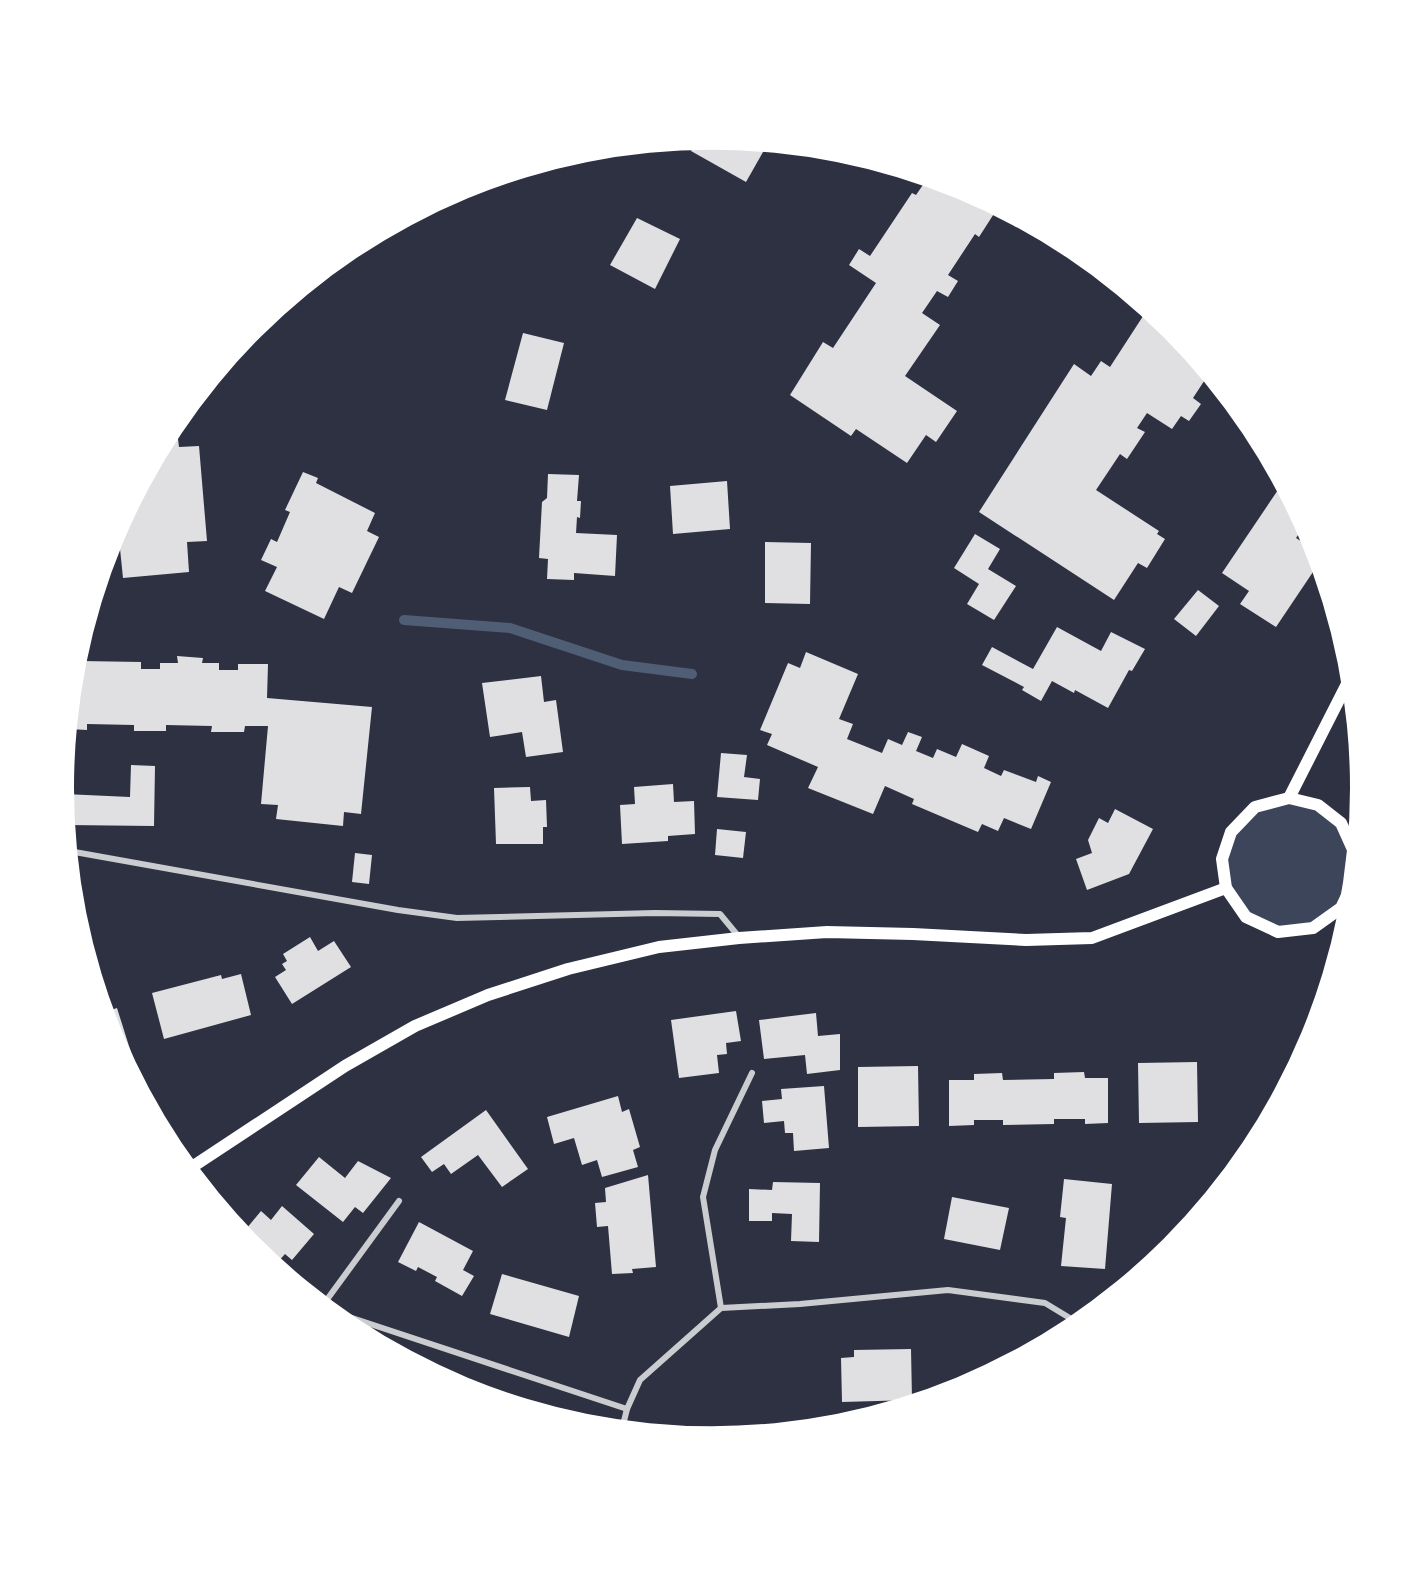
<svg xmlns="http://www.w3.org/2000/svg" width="1424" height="1577" font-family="'Fira Sans Condensed',sans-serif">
	<rect width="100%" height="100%" fill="#2d3142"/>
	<circle fill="#3c4559" cx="1289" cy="865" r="66"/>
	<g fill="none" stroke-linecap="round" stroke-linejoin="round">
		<path stroke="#4f5d75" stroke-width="10" d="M404,620L510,628L622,665L692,674"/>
	</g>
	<g fill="#e0e0e3">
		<path d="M712,140L767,145L746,182L691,151L697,141Z"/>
		<path d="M927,179L961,189L997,209L979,237L975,234L948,275L958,281L948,297L937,291L922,313L940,325L905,376L957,411L936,442L926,435L907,463L856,429L851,436L790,395L823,342L833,348L876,283L849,265L859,249L870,256L912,193L916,195Z"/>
		<path d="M637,218L680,239L655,289L610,265Z"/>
		<path d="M1147,310L1171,330L1208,375L1193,398L1201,404L1189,421L1181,416L1172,429L1147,413L1137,428L1145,432L1127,459L1120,454L1096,490L1159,531L1157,534L1165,539L1147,568L1138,563L1114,600L979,512L1074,364L1091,376L1101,361L1110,367Z"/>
		<path d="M523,333L564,343L547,410L505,400Z"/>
		<path d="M176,423L179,447L199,446L207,541L187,542L189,572L123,578L118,529Z"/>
		<path d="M303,472L318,478L316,483L375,513L367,531L379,537L352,593L339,587L324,619L265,591L277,567L261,560L271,539L277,542L290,512L285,510Z"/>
		<path d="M548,474L579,475L577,501H581L580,518L577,517L576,533L617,535L615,576L574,573V580L547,579L548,559L539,558L542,502L547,498Z"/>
		<path d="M727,481L730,529L673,534L670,486Z"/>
		<path d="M1280,487L1284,489L1304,526L1296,538L1315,550L1319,563L1276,627L1240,604L1249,591L1222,573Z"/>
		<path d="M975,534L1000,549L988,569L1016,586L994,620L967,604L979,584L954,568Z"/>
		<path d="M765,542L811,543L810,604L765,603Z"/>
		<path d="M1198,590L1219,606L1196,636L1174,619Z"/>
		<path d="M1057,627L1101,651L1111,632L1145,649L1132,671L1129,670L1108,708L1075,690L1074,693L1052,681L1041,701L1022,690L1024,687L982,665L992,647L1033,669Z"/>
		<path d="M806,652L858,674L839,719L853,724L847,739L882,753L888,739L902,745L908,732L922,737L916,751L933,758L937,749L956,757L962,744L989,756L984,768L1001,776L1004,770L1036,782L1038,776L1051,782L1031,829L1004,818L998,831L982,824L978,832L912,804L914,799L885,786L873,814L808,788L818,767L767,745L772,734L760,730L788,663L800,668Z"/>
		<path d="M177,656L203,658L202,663H219V670H238V664H268L267,698L372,707L361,814L344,812L343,826L276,819L278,805L261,804L268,726H245L244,732H211L212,726L166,725V731H134V725L87,724V730L69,729L75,668H81V661L141,662V669H160V663H178Z"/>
		<path d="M541,676L544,702L556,700L563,752L526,757L522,732L490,737L482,683Z"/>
		<path d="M721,753L747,755L744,777L760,779L758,800L717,797Z"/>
		<path d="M131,765L155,766L154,826L67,825L64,794L130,797Z"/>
		<path d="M673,784L674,802L694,801L695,834L668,836V841L622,844L620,805L635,804L634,787Z"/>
		<path d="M530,787L531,801L546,800L547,827H543V844H496L494,788Z"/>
		<path d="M1115,809L1153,829L1129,874L1087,890L1076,859L1092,853L1088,840L1099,818L1108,823Z"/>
		<path d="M717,829L746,832L743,858L715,855Z"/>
		<path d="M355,853L372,855L369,884L352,882Z"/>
		<path d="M310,937L318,951L334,941L351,967L292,1004L275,977L286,970L282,964L287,961L283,954Z"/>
		<path d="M241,974L251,1015L164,1039L152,993L221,975L222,979Z"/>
		<path d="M117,1008L140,1081L137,1082L112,1037L105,1012Z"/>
		<path d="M736,1011L741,1041L726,1043L727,1054L717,1055L719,1073L679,1078L671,1020Z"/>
		<path d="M816,1013L818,1036L840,1034V1070L807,1074L805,1055L764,1059L759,1020Z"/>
		<path d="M1197,1062L1198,1122L1139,1123L1138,1063Z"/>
		<path d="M918,1066L919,1126L858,1127V1067Z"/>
		<path d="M1084,1072L1085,1078H1108V1123L1085,1124V1119H1054V1124L1003,1125V1120H974V1125L949,1126V1080H974V1074L1002,1073L1003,1080L1054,1079V1073Z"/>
		<path d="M824,1086L829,1148L794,1151L793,1133H785L784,1121L764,1123L762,1101L782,1099L781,1089Z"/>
		<path d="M618,1096L622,1112L629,1109L640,1147L633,1150L638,1167L602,1177L597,1160L582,1165L574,1138L554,1144L547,1117Z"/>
		<path d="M486,1110L528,1169L502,1187L478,1155L451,1174L444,1164L432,1172L421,1157Z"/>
		<path d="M319,1157L345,1178L358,1161L391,1178L363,1213L355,1207L343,1222L296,1185Z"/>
		<path d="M648,1175L656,1267L632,1269L633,1273L612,1274L608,1226L597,1227L595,1203L606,1202L605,1188Z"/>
		<path d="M1064,1179L1112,1184L1105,1269L1061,1266L1066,1218L1060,1217Z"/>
		<path d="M773,1182L820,1183L819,1242L791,1241L792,1214L772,1213V1221H749V1189L772,1190Z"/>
		<path d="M952,1197L1009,1208L1000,1250L944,1239Z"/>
		<path d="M282,1206L314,1234L292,1260L285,1254L275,1265L253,1247L242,1234L261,1211L271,1220Z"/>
		<path d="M419,1222L473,1251L463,1270L474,1276L462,1296L435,1281L437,1277L418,1267L416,1271L398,1262Z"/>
		<path d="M502,1274L579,1296L569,1337L490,1314Z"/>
		<path d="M911,1349L912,1400L842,1402L841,1358L854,1357V1350Z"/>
	</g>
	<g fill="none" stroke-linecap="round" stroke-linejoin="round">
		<g stroke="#caccd0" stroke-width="6">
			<path d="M69,851L398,910L457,918L655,913L720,914L739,937"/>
			<path d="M323,1305L399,1201"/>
			<path d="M721,1308L703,1197L715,1150L752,1073"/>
			<path d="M331,1311L627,1409"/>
			<path d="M622,1429L627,1409L640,1380L721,1308L800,1304L948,1290L1045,1303L1078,1323"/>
		</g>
		<g stroke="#fff" stroke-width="12">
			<path d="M1289,798L1350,678"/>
			<path d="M1351,887L1341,908L1313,928L1278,932L1246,917L1226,888L1222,859L1231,832L1255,807L1289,798L1318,805L1341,823L1355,854"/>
			<path d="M189,1169L345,1066L415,1026L488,995L568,969L659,947L739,938L827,932L913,934L1026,940L1092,938L1226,888"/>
		</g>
	</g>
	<path d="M0 0H1424V1577H0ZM74 788a638 638 0 1 1 1276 0a638 638 0 1 1-1276 0Z" fill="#fff" fill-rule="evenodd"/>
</svg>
